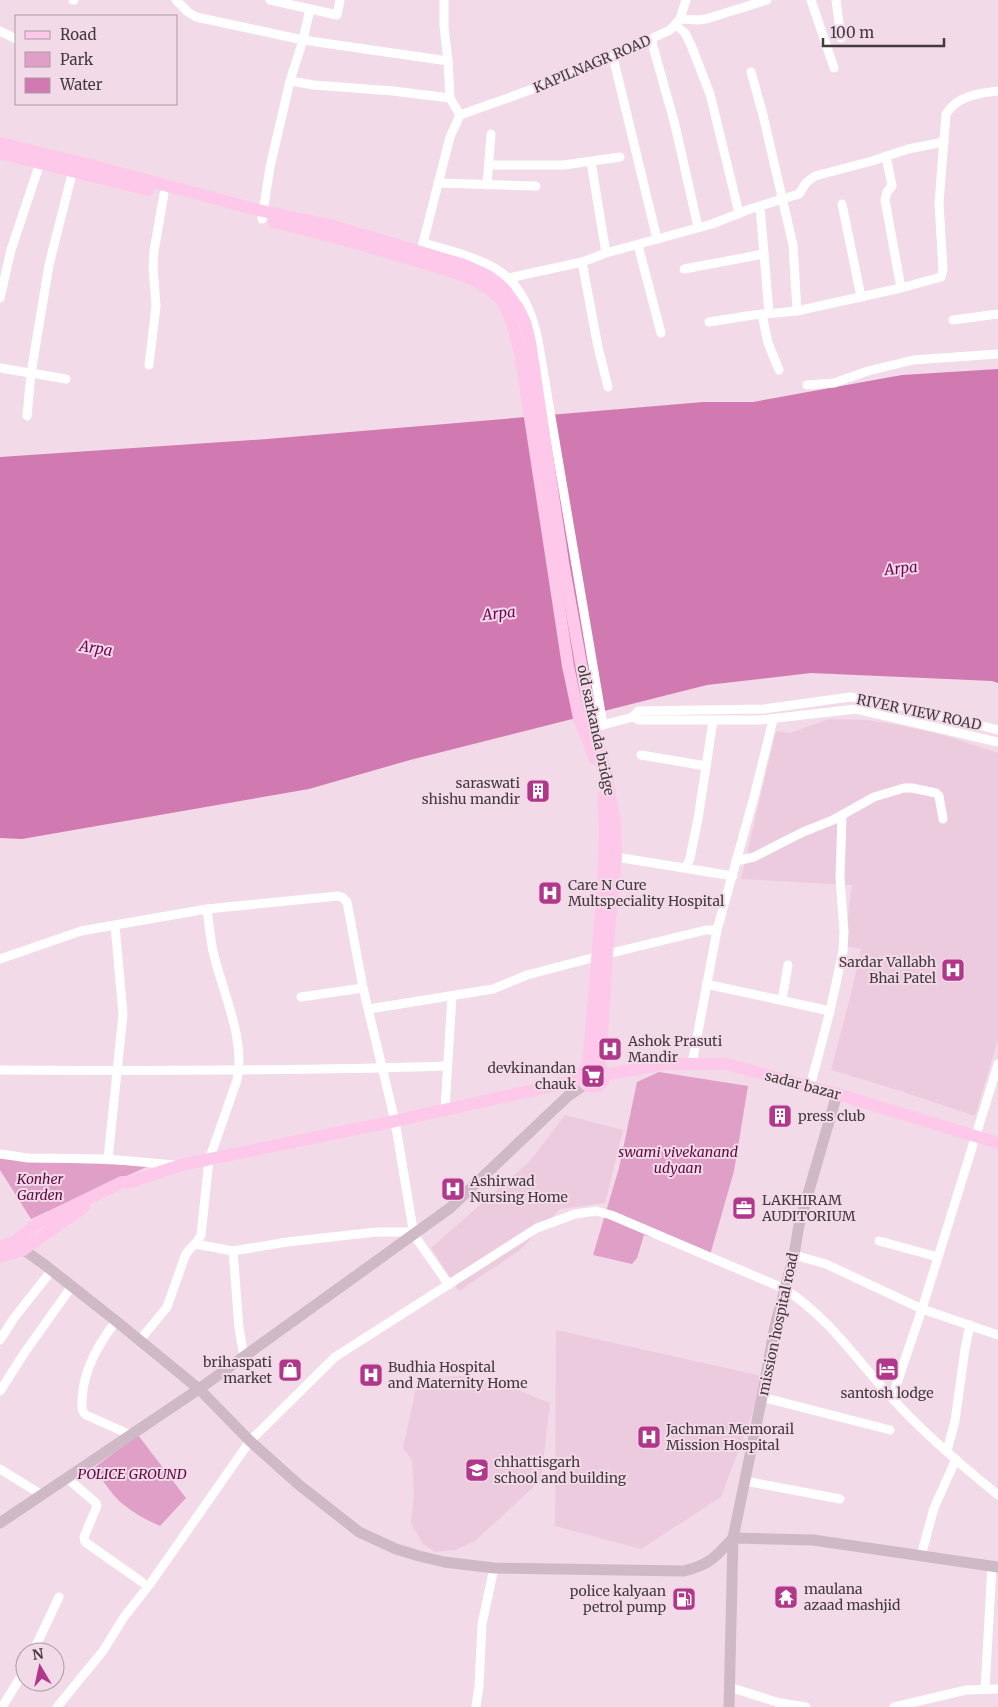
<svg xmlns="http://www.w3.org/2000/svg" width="998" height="1707" font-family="Merriweather,serif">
	<rect width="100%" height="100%" fill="#f3dae8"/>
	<g fill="#eccbde">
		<path d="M829,719L867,720L898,725L943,735L998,753V1039L975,1116L901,1091L831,1070L850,998L861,949L844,946L852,885L741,879L776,731L790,733Z"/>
		<path d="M565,1115L623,1130L605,1203L560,1209L520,1250L459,1291L431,1248L530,1161Z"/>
		<path d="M556,1330L766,1377L721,1497L641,1549L555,1526Z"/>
		<path d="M461,1376L511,1387L550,1403L541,1480L475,1541L455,1550L435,1552L423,1544L411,1523L414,1494L412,1460L403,1448L418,1379Z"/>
	</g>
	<g fill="#e09fc6">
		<path d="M659,1072L748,1086L734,1171L710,1255L644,1235L637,1258L632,1264L593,1255L619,1168L637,1082Z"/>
		<path d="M0,1157L52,1162L149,1166L83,1195L31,1219L0,1170Z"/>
		<path d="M138,1435L186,1498L160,1526C127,1511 112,1499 95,1467Z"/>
	</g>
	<path fill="#d17ab1" d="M998,369V683L992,681L811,673L707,685L410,760L309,789L22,839L0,838V457L267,439L703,402H753L902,375Z"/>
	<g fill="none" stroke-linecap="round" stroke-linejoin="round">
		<g stroke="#fff" stroke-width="9">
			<path d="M73,0H74"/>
			<path d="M176,0L188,12L196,17L303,40L448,61"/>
			<path d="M270,0L310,9"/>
			<path d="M444,0V27L448,61L450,98L460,115"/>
			<path d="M811,0L834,68"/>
			<path d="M836,0L841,38"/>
			<path d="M680,19L698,20L706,19L767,0"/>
			<path d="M676,25L685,33L691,45L710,94L739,213"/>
			<path d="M0,31L16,39"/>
			<path d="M651,39L675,125L698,227"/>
			<path d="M613,57L657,239"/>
			<path d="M751,72L763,115L793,245L797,311"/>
			<path d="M290,81L314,85L393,91L450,98"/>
			<path d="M886,156L892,186L887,192L885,200L901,288"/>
			<path d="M591,162L606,253"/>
			<path d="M489,165H564L620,157"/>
			<path d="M438,183L536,186"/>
			<path d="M487,185L491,134"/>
			<path d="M842,204L861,297"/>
			<path d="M760,207L769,313"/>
			<path d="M262,219L270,167L290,81L303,40L310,9L337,15L340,0"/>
			<path d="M423,243C448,250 491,260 509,279C526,296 535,323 539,346L603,725"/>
			<path d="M638,245L661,333"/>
			<path d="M422,247L450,137L460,115L575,74L670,30L680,19L686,0"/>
			<path d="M582,262L598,347L608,387"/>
			<path d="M684,269L764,254"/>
			<path d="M509,278L582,262L606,253L712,224L750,209L799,194L806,183L815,176L872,161L908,149L944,142"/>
			<path d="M0,298L11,250L40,163"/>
			<path d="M762,314L768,343L779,370"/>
			<path d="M953,320L998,314"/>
			<path d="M709,322L753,315L797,311L901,288L941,277L943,270L939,203L946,114C957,96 979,93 998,91"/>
			<path d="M149,365L156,306L153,267L154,251L164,194"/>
			<path d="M0,368L66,379"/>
			<path d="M807,385L834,383L868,371L913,360L998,354"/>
			<path d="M27,416L31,373L49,265L74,166"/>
			<path d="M633,717L639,720H760L856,709L998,742"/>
			<path d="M599,726L633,717L638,711L764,709L850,697L877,700L998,730"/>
			<path d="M641,755L706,766"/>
			<path d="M616,857L733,876"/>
			<path d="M736,861L754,857L803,832L833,820L874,797L904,788H912L936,793L939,796L943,819"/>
			<path d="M686,868L690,858L698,819L713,721"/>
			<path d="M0,959L81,931L115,925L207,909L338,896L342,897L347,902L363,988L395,1121L414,1235L449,1285"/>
			<path d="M706,984L830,1011"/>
			<path d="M301,997L363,988"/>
			<path d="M782,1000L788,965"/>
			<path d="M369,1009L493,989L527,975L607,954L706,930H717"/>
			<path d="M692,1064L717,930L754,797L773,720"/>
			<path d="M0,1070C149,1071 298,1071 446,1066"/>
			<path d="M810,1087L830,1011L843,951L844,932L840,878L842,815"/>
			<path d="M445,1109L452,996"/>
			<path d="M0,1154L28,1158L108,1159L174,1165"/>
			<path d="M108,1159L123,1014L115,925"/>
			<path d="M879,1241L938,1257"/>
			<path d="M196,1244L233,1251L287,1242L376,1232H407L414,1235"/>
			<path d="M233,1251L239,1328L244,1357"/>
			<path d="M794,1255L826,1264L922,1309L998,1335"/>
			<path d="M116,1321C98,1345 83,1370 82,1401C82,1407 81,1411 86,1415L131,1435"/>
			<path d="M0,1340L14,1318L52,1270"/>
			<path d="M140,1340L167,1307L185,1256C189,1248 197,1244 201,1235L209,1160L237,1080C246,1039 222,991 213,951C210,938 209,923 207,909"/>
			<path d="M0,1391L25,1352L72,1286"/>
			<path d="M762,1397L890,1430"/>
			<path d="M892,1398L922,1309L998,1064"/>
			<path d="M947,1451L955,1421L965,1349L970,1325"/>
			<path d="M0,1469L42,1495"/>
			<path d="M67,1478L96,1503L97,1506L84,1537L85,1542L142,1582"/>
			<path d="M745,1481L840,1499"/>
			<path d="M921,1556L934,1508L956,1459"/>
			<path d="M33,1652L59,1597"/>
			<path d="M729,1687L780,1703L806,1707"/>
			<path d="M985,1689L992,1566"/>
			<path d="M2,1707L25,1670"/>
			<path d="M57,1707L103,1651L124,1617L150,1584L250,1441L335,1357L537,1228L575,1214L596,1211L611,1215L785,1289C830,1319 855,1358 891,1397C923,1433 961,1465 998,1495"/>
			<path d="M476,1707L479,1686L482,1624L494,1568"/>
			<path d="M894,1707L966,1690L998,1689"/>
		</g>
		<g stroke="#d0b9c7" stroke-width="11">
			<path d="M17,1245L45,1265L116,1321L199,1389L250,1441L298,1484L359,1532L396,1549L419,1556L444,1562L494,1568L684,1571C710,1564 715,1558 733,1538L813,1540L998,1567"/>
			<path d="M0,1523L199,1389L450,1208L568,1096L586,1084"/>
			<path d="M729,1707L733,1538L762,1397L775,1326L794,1255L799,1225L837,1094"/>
		</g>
		<g stroke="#fdc8e9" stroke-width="12">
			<path d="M0,143L90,165L258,210L330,225L464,265L488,276L504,289L518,308L525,322L530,342L563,562L590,715L606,772L615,823L616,857L607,954L600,1067"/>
			<path d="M0,153L148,190"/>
			<path d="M274,222C320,233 365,245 410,259C437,267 482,277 500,299C511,314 515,334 520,352L568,666L579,718L595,759"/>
			<circle cx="593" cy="1076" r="11"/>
			<path d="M588,1067L603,888L605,831L603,796"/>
			<path d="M603,1075L666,1064H726L837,1094L998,1143"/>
			<path d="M0,1247L14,1242L38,1223L122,1182H130L181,1165L395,1121L583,1079"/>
			<path d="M0,1257L23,1250L84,1207"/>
		</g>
	</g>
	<defs>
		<g id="building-square" transform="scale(1.25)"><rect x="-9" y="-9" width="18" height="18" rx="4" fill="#b1378b" stroke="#f3dae8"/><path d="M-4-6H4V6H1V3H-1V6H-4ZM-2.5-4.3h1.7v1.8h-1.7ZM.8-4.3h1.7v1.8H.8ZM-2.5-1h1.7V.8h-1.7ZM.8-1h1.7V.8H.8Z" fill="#fff"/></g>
		<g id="hospital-square" transform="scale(1.25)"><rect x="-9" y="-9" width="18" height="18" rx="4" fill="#b1378b" stroke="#f3dae8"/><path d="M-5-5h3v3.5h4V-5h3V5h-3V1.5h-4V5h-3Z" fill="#fff"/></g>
		<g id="supermarket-square" transform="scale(1.25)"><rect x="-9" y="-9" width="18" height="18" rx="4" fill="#b1378b" stroke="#f3dae8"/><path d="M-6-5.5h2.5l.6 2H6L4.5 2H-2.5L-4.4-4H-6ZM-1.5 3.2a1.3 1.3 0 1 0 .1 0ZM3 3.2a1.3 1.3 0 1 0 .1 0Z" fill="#fff"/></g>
		<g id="office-square" transform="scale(1.25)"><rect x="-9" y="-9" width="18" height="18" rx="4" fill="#b1378b" stroke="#f3dae8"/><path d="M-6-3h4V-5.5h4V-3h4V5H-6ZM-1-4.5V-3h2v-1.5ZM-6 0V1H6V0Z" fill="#fff"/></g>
		<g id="hotel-square" transform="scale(1.25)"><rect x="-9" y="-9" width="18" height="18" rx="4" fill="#b1378b" stroke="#f3dae8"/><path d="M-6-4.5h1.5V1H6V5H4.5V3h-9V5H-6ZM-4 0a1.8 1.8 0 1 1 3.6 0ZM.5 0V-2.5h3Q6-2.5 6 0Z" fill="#fff"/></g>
		<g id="shop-square" transform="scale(1.25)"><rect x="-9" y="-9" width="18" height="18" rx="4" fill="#b1378b" stroke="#f3dae8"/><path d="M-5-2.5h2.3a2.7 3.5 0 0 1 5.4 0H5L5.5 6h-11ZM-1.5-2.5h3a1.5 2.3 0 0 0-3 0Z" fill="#fff"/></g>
		<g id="school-square" transform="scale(1.25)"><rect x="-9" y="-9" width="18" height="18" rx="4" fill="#b1378b" stroke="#f3dae8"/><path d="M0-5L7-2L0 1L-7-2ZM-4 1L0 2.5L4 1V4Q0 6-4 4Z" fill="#fff"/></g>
		<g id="temple-square" transform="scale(1.25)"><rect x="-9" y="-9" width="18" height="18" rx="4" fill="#b1378b" stroke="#f3dae8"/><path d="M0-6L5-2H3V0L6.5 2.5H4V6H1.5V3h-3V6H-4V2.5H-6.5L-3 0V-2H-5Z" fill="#fff"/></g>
		<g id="fuel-square" transform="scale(1.25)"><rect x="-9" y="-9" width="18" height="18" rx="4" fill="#b1378b" stroke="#f3dae8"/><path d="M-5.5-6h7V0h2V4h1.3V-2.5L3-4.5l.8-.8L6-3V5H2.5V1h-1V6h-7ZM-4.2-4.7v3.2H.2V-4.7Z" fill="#fff"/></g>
	</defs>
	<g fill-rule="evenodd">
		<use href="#building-square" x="538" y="791"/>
		<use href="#hospital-square" x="550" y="893"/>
		<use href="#hospital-square" x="953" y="970"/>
		<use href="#hospital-square" x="610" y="1049"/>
		<use href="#supermarket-square" x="593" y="1076"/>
		<use href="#building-square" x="780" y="1116"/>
		<use href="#hospital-square" x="453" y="1189"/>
		<use href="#office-square" x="744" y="1208"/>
		<use href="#hotel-square" x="887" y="1369"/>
		<use href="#shop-square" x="290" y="1370"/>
		<use href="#hospital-square" x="371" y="1375"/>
		<use href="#hospital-square" x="649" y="1437"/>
		<use href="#school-square" x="477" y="1470"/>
		<use href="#temple-square" x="786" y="1597"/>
		<use href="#fuel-square" x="684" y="1599"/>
	</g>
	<g text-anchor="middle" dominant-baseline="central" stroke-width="4" stroke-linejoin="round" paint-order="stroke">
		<g font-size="14" fill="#43393e" stroke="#f3dae8">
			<text transform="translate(592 64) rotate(-23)">KAPILNAGR ROAD</text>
			<text transform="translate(919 712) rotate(12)">RIVER VIEW ROAD</text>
			<text transform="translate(596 730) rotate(78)">old sarkanda bridge</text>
			<text transform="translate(803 1085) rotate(15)">sadar bazar</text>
			<text transform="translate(778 1324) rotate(-78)">mission hospital road</text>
		</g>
		<g font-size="14" fill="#43393e" stroke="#f3dae8" text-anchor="start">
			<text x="520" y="783" text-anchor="end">saraswati<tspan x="520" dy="16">shishu mandir</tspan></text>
			<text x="568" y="885">Care N Cure<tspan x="568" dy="16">Multspeciality Hospital</tspan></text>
			<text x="936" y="962" text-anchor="end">Sardar Vallabh<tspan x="936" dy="16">Bhai Patel</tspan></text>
			<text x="628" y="1041">Ashok Prasuti<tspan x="628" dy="16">Mandir</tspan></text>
			<text x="576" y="1068" text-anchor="end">devkinandan<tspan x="576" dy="16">chauk</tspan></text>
			<text x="798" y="1116">press club</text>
			<text x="470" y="1181">Ashirwad<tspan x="470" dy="16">Nursing Home</tspan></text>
			<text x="762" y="1200">LAKHIRAM<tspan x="762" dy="16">AUDITORIUM</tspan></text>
			<text x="272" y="1362" text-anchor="end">brihaspati<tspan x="272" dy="16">market</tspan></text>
			<text x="388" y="1367">Budhia Hospital<tspan x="388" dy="16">and Maternity Home</tspan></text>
			<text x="887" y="1393" text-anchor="middle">santosh lodge</text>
			<text x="666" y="1429">Jachman Memorail<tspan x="666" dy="16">Mission Hospital</tspan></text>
			<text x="494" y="1462">chhattisgarh<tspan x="494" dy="16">school and building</tspan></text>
			<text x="804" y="1589">maulana<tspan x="804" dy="16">azaad mashjid</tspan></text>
			<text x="666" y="1591" text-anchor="end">police kalyaan<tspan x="666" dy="16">petrol pump</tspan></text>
		</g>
		<g font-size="14" font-style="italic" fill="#5b0a44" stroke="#f3dae8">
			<text x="678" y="1152">swami vivekanand<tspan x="678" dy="16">udyaan</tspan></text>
			<text x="40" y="1179">Konher<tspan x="40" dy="16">Garden</tspan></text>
			<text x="132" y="1474">POLICE GROUND</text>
		</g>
		<g font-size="15" font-style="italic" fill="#730357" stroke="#f3dae8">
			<text transform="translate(901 568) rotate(-6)">Arpa</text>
			<text transform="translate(499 613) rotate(-6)">Arpa</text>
			<text transform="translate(96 648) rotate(9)">Arpa</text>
		</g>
	</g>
	<rect x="15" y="15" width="162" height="90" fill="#f3dae8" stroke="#ad9aa4"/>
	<rect x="25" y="31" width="25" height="8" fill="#fdc8e9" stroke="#ad9aa4"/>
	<text x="60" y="40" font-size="15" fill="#43393e">Road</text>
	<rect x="25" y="52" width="25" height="15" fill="#e09fc6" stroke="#ad9aa4"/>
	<text x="60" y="65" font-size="15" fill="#43393e">Park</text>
	<rect x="25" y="78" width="25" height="15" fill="#d17ab1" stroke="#ad9aa4"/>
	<text x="60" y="90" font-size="15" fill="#43393e">Water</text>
	<g transform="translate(40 1667) rotate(351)"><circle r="24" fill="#f3dae8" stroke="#ad9aa4"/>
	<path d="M0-4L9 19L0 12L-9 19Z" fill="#b1378b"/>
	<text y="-8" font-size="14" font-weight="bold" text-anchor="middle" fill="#43393e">N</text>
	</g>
	<path d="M823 38v8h121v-8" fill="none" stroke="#43393e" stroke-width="2.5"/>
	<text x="830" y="38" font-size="15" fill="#43393e" stroke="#f3dae8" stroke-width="4" paint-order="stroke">100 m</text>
</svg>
